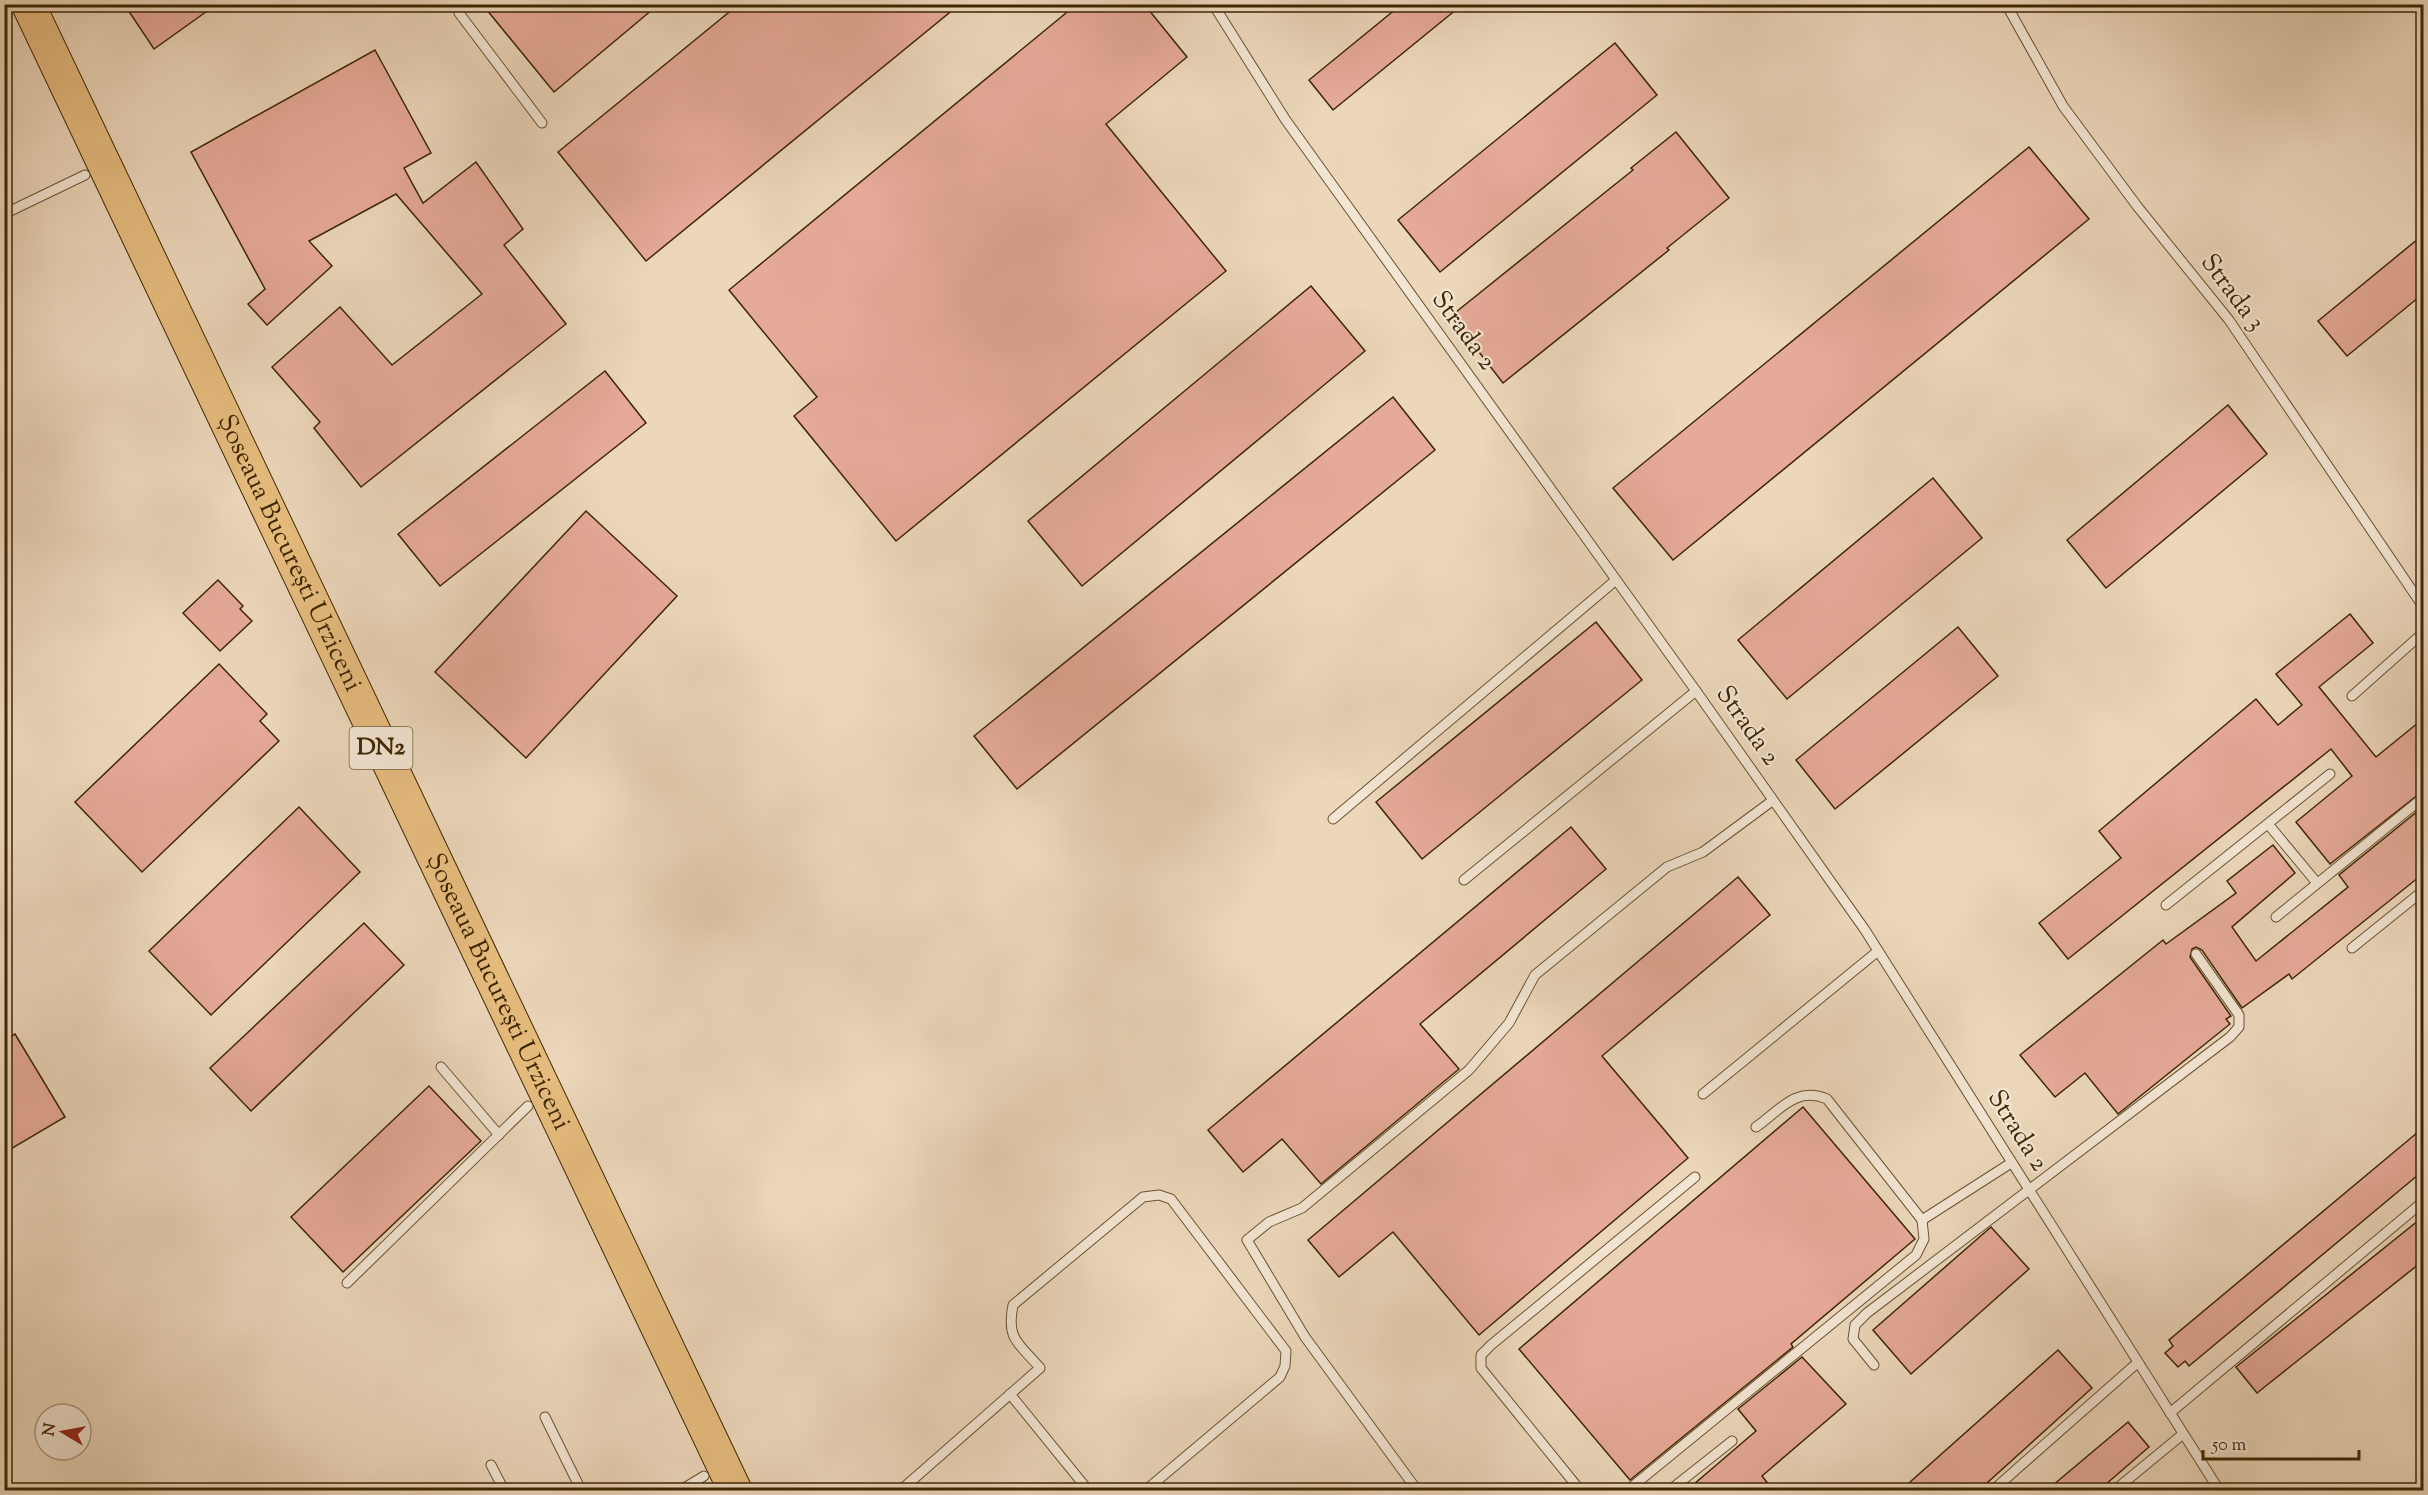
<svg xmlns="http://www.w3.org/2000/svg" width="2428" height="1495" font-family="'Sorts Mill Goudy',serif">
	<rect width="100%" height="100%" fill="#ecd7bb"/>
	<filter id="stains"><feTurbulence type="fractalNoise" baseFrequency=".00333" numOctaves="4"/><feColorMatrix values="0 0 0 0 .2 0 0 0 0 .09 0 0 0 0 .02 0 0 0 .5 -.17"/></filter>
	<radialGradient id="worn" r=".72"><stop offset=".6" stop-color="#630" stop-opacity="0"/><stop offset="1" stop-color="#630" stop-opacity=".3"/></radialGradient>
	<g fill="#e6aa98" stroke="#3e2703" stroke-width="1.5">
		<path d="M124,4H217L154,49Z"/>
		<path d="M482,4H659L554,92Z"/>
		<path d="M739,4H960L646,261L558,152Z"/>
		<path d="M1077,4H1144L1187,57L1106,124L1226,271L896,541L794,416L817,397L729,290Z"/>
		<path d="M1402,4H1463L1333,110L1309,80Z"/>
		<path d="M1615,43L1657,95L1440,272L1398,220Z"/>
		<path d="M375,50L431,153L404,168L423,203L476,162L523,229L504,245L566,324L361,487L314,428L320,422L272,367L340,307L392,365L482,294L396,194L309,241L332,266L267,325L248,304L265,289L191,152Z"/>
		<path d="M1676,132L1729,198L1667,248L1669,250L1503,383L1451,316L1633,170L1631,168Z"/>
		<path d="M2029,147L2089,219L1673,560L1613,488Z"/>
		<path d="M2424,234V293L2347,356L2318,321Z"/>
		<path d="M1311,286L1365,351L1082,586L1028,521Z"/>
		<path d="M605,371L646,423L440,586L398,534Z"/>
		<path d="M1393,397L1435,450L1017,789L974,736Z"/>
		<path d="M2228,405L2267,454L2106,588L2067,540Z"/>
		<path d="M1933,478L1982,538L1787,699L1738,640Z"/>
		<path d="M586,511L677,596L526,758L435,672Z"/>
		<path d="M218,580L243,606L240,609L252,621L220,651L183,613Z"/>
		<path d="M2350,614L2373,643L2319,687L2376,757L2424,718V790L2330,864L2296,822L2352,776L2331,749L2068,959L2039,923L2121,858L2099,831L2256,699L2278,725L2302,705L2276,674Z"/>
		<path d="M1596,622L1642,680L1422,859L1376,802Z"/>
		<path d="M1958,627L1998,676L1835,809L1796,760Z"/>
		<path d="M219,664L267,714L260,721L279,741L142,872L75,802Z"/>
		<path d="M2424,806V873L2292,979L2289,974L2242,1008L2202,950L2196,947L2192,949L2190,957L2231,1016L2226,1019L2230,1024L2118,1114L2085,1073L2055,1097L2020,1055L2163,940L2166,944L2236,893L2227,881L2273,845L2295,873L2232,927L2256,961L2348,887L2339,875Z"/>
		<path d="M299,807L360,872L211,1015L149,951Z"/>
		<path d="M1571,827L1606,869L1420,1024L1459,1069L1321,1184L1282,1139L1243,1172L1208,1130Z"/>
		<path d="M1738,877L1770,915L1602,1056L1688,1158L1479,1335L1393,1232L1339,1277L1308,1240Z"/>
		<path d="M364,923L404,965L251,1111L210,1068Z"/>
		<path d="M15,1034L65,1117L4,1153V1040Z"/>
		<path d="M429,1086L481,1141L343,1272L291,1217Z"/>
		<path d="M1803,1107L1915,1239L1791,1344L1793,1347L1630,1480L1519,1349Z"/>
		<path d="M2424,1127V1170L2189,1366L2185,1361L2178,1367L2165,1353L2173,1346L2169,1340Z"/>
		<path d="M2424,1216V1260L2257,1393L2236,1367Z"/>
		<path d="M1991,1227L2029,1269L1911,1374L1873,1330Z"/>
		<path d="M2058,1350L2092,1388L1978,1491H1900Z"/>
		<path d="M1802,1357L1846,1404L1762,1476L1774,1491H1686L1756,1431L1738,1409Z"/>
		<path d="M2128,1422L2149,1447L2098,1491H2046Z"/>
	</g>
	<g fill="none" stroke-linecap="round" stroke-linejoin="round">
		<g stroke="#6a5331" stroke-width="11">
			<g id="lane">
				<path d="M1213,4L1285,119L1696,691L1865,930L2219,1490"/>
				<path d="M2006,4L2063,106L2137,206L2229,320L2424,608"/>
				<path d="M459,13L542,123"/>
				<path d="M4,214L85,175"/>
				<path d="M2352,696L2424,632"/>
				<path d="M1333,819L1616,580"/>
				<path d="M2268,824L2317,883"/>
				<path d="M1464,880L1696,691"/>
				<path d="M2166,905L2330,774"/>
				<path d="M2276,917L2424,797"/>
				<path d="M2352,948L2424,890"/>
				<path d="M441,1067L499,1135"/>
				<path d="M1703,1094L1878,951"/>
				<path d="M1756,1127C1780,1110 1796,1086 1827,1099L1922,1220L2011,1163"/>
				<path d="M347,1283L528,1106"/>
				<path d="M1874,1365L1853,1339L1855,1325L1867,1313L2230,1037L2239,1027V1015L2196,954"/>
				<path d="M1010,1394L1088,1490"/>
				<path d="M2170,1413L2424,1201"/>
				<path d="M545,1417L581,1490"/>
				<path d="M491,1465L504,1490"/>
				<path d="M681,1490L704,1476"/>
				<path d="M901,1490L1040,1368C1019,1343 1006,1340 1013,1305L1143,1197L1159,1195L1171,1199L1286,1351L1285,1366L1280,1377L1146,1490"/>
				<path d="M1417,1490L1305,1337L1247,1240L1269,1222L1302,1208L1469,1070L1509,1023L1535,975L1667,867L1703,852L1772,801"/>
				<path d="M1580,1490L1481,1368V1355L1491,1345L1695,1177"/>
				<path d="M1628,1490L1916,1255L1924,1239L1922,1220"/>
				<path d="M1670,1490L1732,1441"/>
				<path d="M1993,1490L2137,1363"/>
				<path d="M2115,1490L2183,1434"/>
			</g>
		</g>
		<g stroke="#3e2703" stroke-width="35">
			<g id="highway">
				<path id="s1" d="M28,4L735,1490"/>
			</g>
		</g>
		<use href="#lane" stroke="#f3e5d3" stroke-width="9"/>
		<use href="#highway" stroke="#e6bc7e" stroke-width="33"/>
	</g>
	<g text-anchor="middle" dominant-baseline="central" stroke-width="4.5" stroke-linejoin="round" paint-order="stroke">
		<rect fill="#f3e5d3" stroke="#746041" stroke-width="1.5" x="349.5" y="727" width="63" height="42" rx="4.5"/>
		<g font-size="24" font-weight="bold" fill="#3e2703">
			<text x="381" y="748">DN2</text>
		</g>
		<g font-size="26" fill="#3e2703" stroke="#f3e5d3">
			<text transform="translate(2232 293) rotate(53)">Strada 3</text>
			<text transform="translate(1463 331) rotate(54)">Strada 2</text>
			<text stroke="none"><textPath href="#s1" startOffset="608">Șoseaua București Urziceni</textPath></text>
			<text transform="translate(1747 726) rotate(55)">Strada 2</text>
			<text stroke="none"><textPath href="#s1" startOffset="1094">Șoseaua București Urziceni</textPath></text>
			<text transform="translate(2017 1131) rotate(58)">Strada 2</text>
		</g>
	</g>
	<rect width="2428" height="1495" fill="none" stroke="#ecd7bb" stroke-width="24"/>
	<rect x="6" y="6" width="2416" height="1483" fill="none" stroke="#3e2703" stroke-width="3"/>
	<rect x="12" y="12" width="2404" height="1471" fill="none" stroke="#3e2703" stroke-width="1.5"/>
	<g transform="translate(63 1432) rotate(280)"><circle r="28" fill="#f3e5d3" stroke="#ab9980" stroke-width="1.5"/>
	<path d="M0-4.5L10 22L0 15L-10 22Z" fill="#8f2418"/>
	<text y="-9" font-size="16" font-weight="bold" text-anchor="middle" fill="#3e2703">N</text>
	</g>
	<path d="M2203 1450v9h156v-9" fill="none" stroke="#3e2703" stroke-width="3"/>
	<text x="2212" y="1450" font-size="18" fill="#3e2703" stroke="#f3e5d3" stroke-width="4.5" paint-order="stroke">50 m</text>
	<rect width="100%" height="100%" filter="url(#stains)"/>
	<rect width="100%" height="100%" fill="url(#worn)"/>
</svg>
